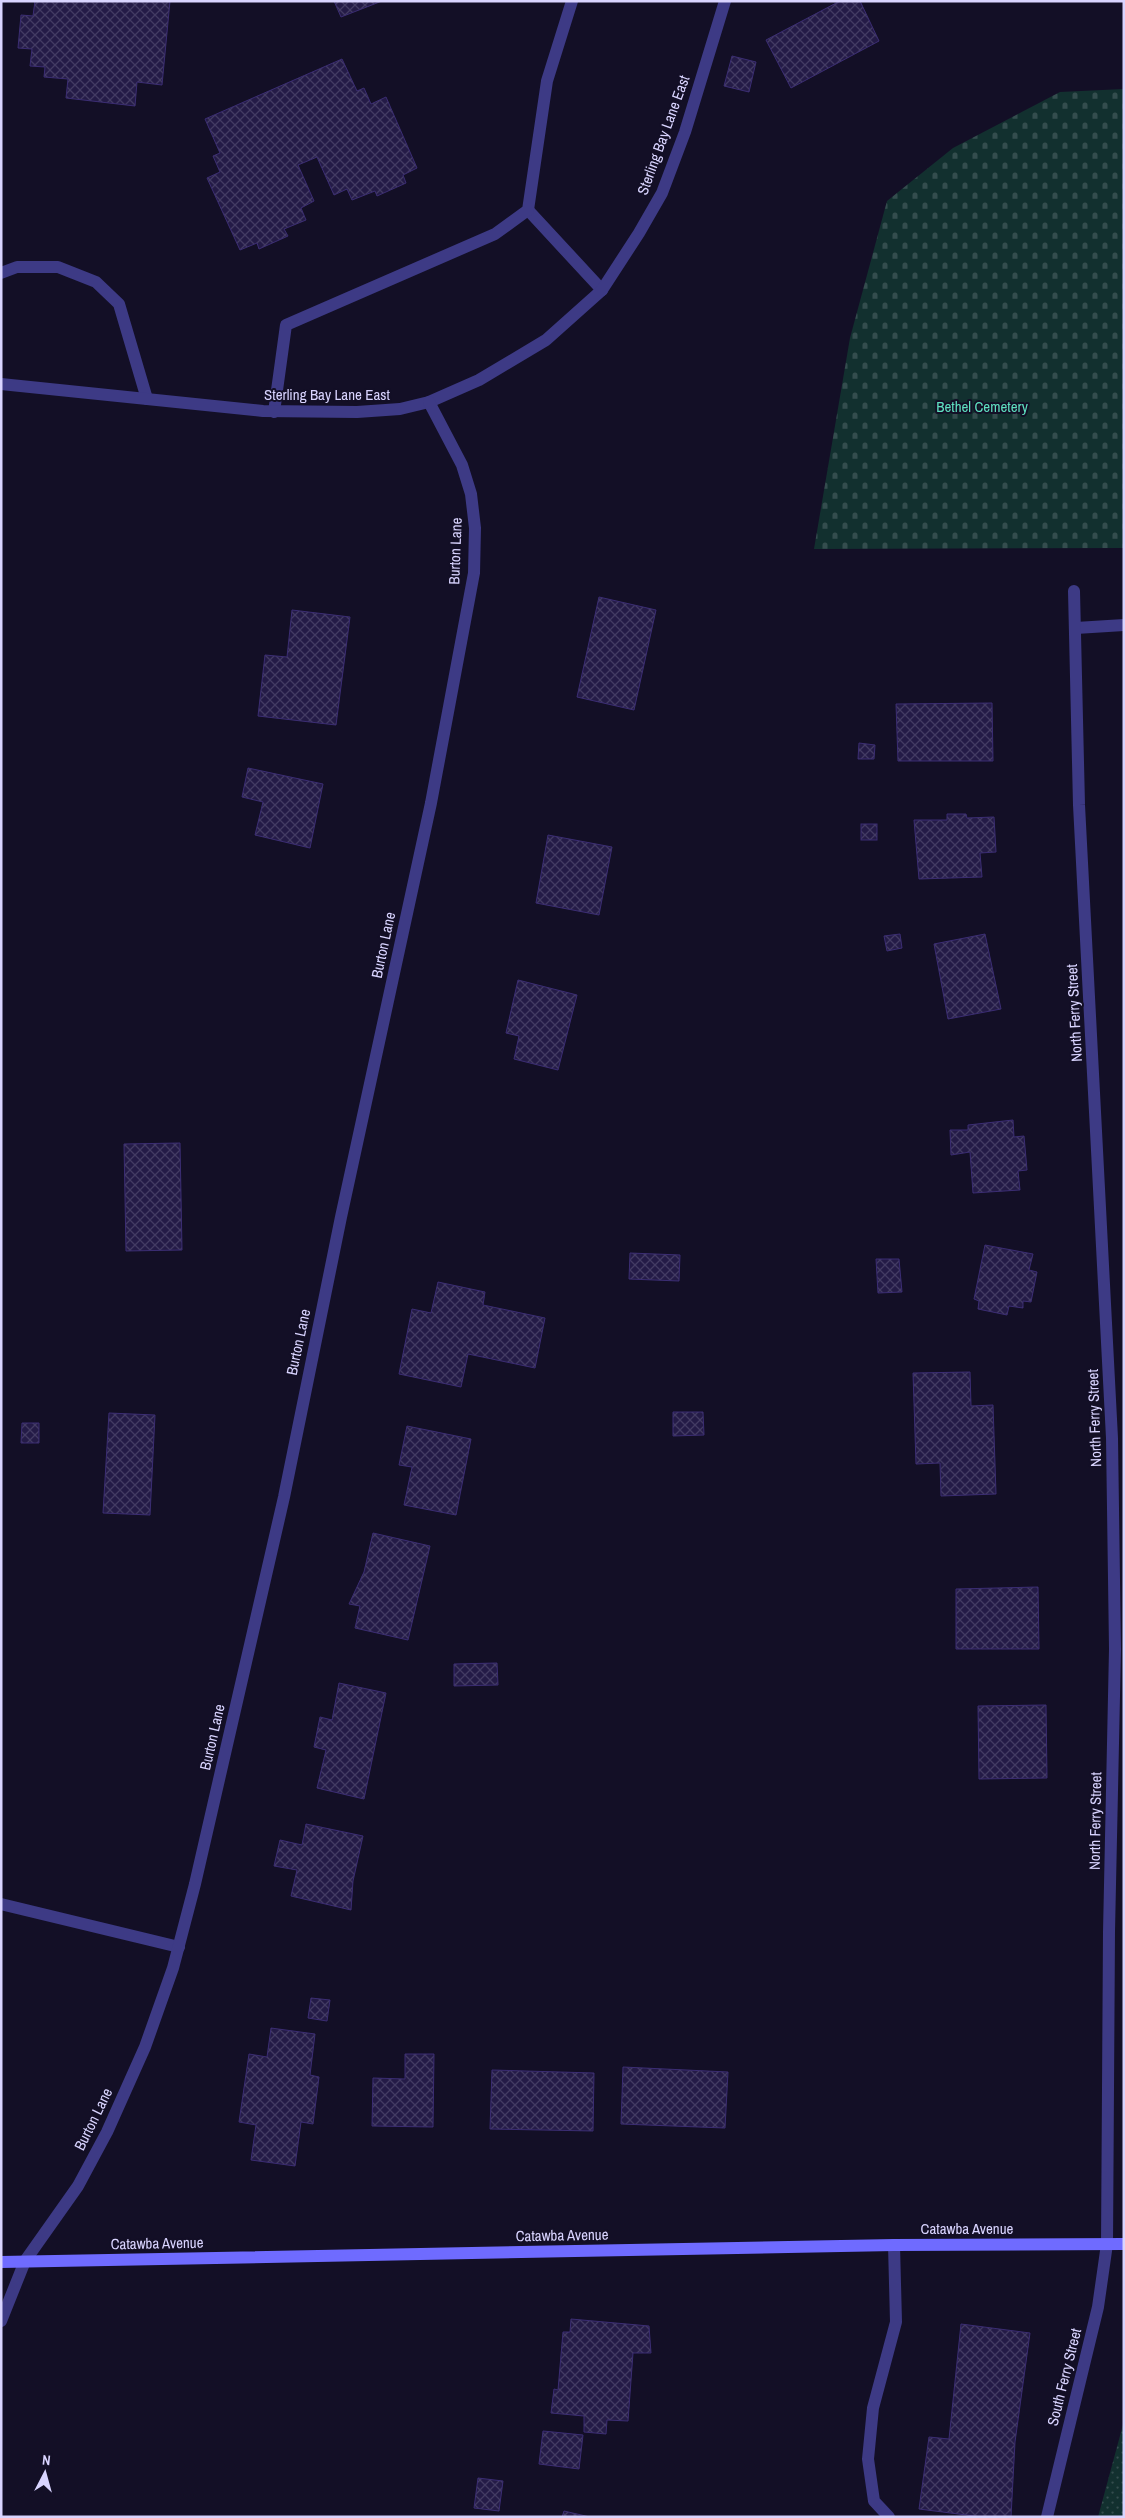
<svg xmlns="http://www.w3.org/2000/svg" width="1125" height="2518" font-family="'Archivo Narrow',sans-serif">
	<defs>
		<pattern id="cemetery-stones" width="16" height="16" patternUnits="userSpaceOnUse" patternTransform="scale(1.25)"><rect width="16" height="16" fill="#12302f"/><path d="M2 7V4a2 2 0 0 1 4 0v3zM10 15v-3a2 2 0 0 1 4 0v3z" fill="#344d4e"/></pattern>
		<pattern id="park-dots" width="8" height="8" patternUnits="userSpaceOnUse" patternTransform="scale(1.25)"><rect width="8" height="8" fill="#12302f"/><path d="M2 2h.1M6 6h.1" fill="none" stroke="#344d4e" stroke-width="1.8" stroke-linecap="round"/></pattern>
		<pattern id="building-cross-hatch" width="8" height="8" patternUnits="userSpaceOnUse" patternTransform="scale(1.25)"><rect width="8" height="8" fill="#241b47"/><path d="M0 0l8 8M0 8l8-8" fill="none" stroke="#433b63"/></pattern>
	</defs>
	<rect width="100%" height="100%" fill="#130f26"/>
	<path fill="url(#cemetery-stones)" d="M1124,89V548L814,549L850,338L887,201L953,148L1060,92Z"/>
	<path fill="url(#park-dots)" d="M1124,2421V2517H1098Z"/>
	<g fill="url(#building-cross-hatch)" stroke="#3b2d73">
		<path d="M35,1H170L162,85L137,82L135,106L66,98L68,79L44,77L45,67L30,66L32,49L18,48L21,15L33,16Z"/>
		<path d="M334,1H382L341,17Z"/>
		<path d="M840,1H860L879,41L791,88L766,40Z"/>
		<path d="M732,56L756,62L749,92L724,86Z"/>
		<path d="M342,59L357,91L364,88L371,104L386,97L417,168L403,175L406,183L377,196L375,191L352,200L347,189L334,195L317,157L298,165L314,201L301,208L306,220L284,229L288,236L259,249L257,243L240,250L207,178L220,172L213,156L220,153L205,119Z"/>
		<path d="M599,597L656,610L634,710L577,697Z"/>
		<path d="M292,610L350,617L336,725L258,716L265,655L287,657Z"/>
		<path d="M992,703L993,761H898L896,704Z"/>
		<path d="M859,743L875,745L874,759H858Z"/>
		<path d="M248,768L323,784L310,848L255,835L263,802L242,797Z"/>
		<path d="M947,814H966L967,818L994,817L996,852L980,853L982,877L919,879L914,820H947Z"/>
		<rect x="861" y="824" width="16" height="16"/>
		<path d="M548,835L612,847L599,915L536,903Z"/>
		<path d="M900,934L902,948L887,951L884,936Z"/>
		<path d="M985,934L1001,1009L948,1019L934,944Z"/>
		<path d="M518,980L577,995L558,1070L514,1059L519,1036L506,1033Z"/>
		<path d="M1013,1120L1014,1137L1024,1136L1027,1170L1018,1171L1020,1190L973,1193L970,1152L951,1155L950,1130H968V1125Z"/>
		<path d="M180,1143L182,1250L126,1251L124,1144Z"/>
		<path d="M985,1245L1033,1254L1029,1270L1037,1272L1031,1302L1023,1301V1308L1009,1306L1007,1315L978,1309L979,1301L974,1299Z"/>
		<path d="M630,1253L680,1255L679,1281L629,1279Z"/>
		<path d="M876,1259H899L902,1292L878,1293Z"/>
		<path d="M438,1282L485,1292L483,1305L545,1318L535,1368L468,1354L461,1387L399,1374L412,1309L431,1313Z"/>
		<path d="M970,1372L971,1406L993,1405L996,1494L941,1496L940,1463L916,1464L913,1373Z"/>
		<path d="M673,1412H703L704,1435L673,1436Z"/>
		<path d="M109,1413L155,1415L150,1515L103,1513Z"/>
		<path d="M22,1423H39V1443H21Z"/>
		<path d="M407,1426L471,1439L456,1515L404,1505L412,1467L399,1465Z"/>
		<path d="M373,1533L430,1546L408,1640L355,1628L360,1606L349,1604L364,1572Z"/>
		<path d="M1038,1587L1039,1649H956V1589Z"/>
		<path d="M497,1663L498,1685L454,1686V1664Z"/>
		<path d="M339,1683L386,1693L364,1799L317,1788L326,1750L314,1747L320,1717L332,1720Z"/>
		<path d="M1046,1705L1047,1778L979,1779L978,1706Z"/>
		<path d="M306,1824L363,1836L353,1881L351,1910L291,1896L297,1870L274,1866L280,1840L302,1845Z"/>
		<path d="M311,1998L330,2000L327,2021L308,2018Z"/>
		<path d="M271,2028L315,2034L310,2075L319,2077L313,2124L301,2122L295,2166L251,2160L256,2125L239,2122L249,2054L267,2057Z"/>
		<path d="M405,2054H434L433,2127L372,2126L373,2078L405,2079Z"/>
		<path d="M623,2067L728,2072L725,2128L621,2124Z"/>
		<path d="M492,2070L594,2073L593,2131L490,2129Z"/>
		<path d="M571,2319L649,2326L651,2353H633L628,2421L607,2420L606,2434L584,2432V2416L551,2413L554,2389L558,2390L563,2332H570Z"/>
		<path d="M961,2324L1030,2333L1015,2442L1011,2517H982L919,2509L929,2437L949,2439Z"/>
		<path d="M543,2431L583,2435L579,2469L539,2464Z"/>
		<path d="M478,2478L503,2481L499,2511L474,2508Z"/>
		<path d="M564,2511L590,2517H562Z"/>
	</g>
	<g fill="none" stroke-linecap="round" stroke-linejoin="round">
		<g stroke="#3d3a85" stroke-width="12">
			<path d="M528,210L602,290"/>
			<path d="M1,273L17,267H58L96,282L119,304L147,399"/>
			<path d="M274,412L286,325L495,234L528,210L547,81L572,1"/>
			<path d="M1,1904L179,1947"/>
			<path d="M889,2517L874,2501L868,2459L873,2408L896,2322L894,2245"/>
		</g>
		<g stroke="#3d3a85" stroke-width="12">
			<path d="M1,384L263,411L357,412L400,409L429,402L479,380L546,340L602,290L639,233L662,193L685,132L725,1"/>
			<path d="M1076,628L1124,625"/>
			<path d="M1,2321L25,2261L78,2186L107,2132L145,2047L173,1968L195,1884L284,1497L341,1217L431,803L474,573L475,528L471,494L462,465L429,402"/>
			<path d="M1047,2517L1098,2307L1107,2244L1109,1932L1115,1649L1112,1438L1079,805L1074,591"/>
		</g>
		<path stroke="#6f6bff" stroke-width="12" d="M1,2262L894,2245L1124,2244"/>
	</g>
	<g text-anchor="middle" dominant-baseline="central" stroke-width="4" stroke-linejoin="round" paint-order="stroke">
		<g font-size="15" fill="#d9d4ff" stroke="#130f26">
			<text transform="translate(663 135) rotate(-70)">Sterling Bay Lane East</text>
			<text x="327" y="394">Sterling Bay Lane East</text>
			<text transform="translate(455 551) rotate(-88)">Burton Lane</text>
			<text transform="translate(383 945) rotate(-78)">Burton Lane</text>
			<text transform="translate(1074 1013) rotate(-93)">North Ferry Street</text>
			<text transform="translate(298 1342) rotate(-78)">Burton Lane</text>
			<text transform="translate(1094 1418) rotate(-92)">North Ferry Street</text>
			<text transform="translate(212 1737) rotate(-77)">Burton Lane</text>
			<text transform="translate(1095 1821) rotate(-89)">North Ferry Street</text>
			<text transform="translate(93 2119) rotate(-64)">Burton Lane</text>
			<text x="967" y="2228">Catawba Avenue</text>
			<text transform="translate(562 2235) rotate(-1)">Catawba Avenue</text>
			<text transform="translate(157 2243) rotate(-1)">Catawba Avenue</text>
			<text transform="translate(1064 2377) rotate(-76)">South Ferry Street</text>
		</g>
		<g font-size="15" fill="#5fe0c0" stroke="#130f26">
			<text x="982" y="406">Bethel Cemetery</text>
		</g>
	</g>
	<rect width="1125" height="2518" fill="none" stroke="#d9d4ff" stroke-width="5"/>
	<g transform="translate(45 2473) rotate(6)" stroke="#130f26" stroke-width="4" paint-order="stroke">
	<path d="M0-4L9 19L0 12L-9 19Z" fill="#d9d4ff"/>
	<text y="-8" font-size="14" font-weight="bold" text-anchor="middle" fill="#d9d4ff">N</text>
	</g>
</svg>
